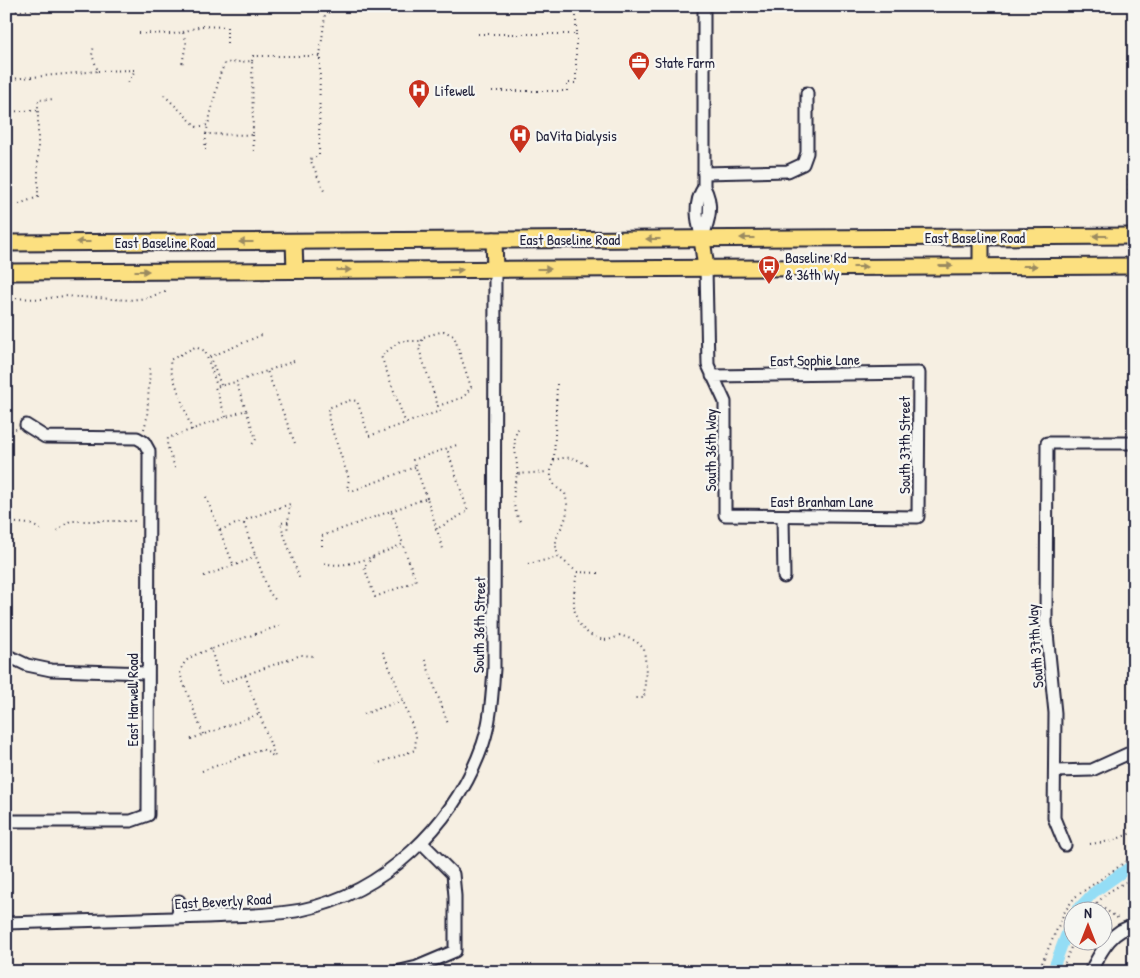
<svg xmlns="http://www.w3.org/2000/svg" width="1140" height="978" font-family="'Patrick Hand',sans-serif">
	<rect width="100%" height="100%" fill="#f6efe2"/>
	<filter id="ink" filterUnits="userSpaceOnUse"><feTurbulence type="fractalNoise" baseFrequency=".02" numOctaves="2"/><feDisplacementMap in="SourceGraphic" scale="10" xChannelSelector="R" yChannelSelector="G"/><feConvolveMatrix kernelMatrix="1 2 1 2 8 2 1 2 1" color-interpolation-filters="sRGB"/></filter>
	<g filter="url(#ink)">
		<g fill="none" stroke-linecap="round" stroke-linejoin="round">
			<g stroke="#94ddf5" stroke-width="11">
				<path d="M1077,910L1093,893L1134,864"/>
				<path d="M1052,972L1072,919"/>
			</g>
			<g stroke="#22223b" stroke-width="15">
				<g id="minor">
					<path d="M704,173L788,171L803,164L807,153V93"/>
					<path d="M702,239C709,220 714,205 704,187V6"/>
					<path d="M702,239C697,221 693,203 704,187"/>
					<path d="M706,268L708,365L725,402V515L918,517L919,373L712,376"/>
					<path d="M783,516L784,577"/>
					<path d="M6,655L27,665L51,670L147,673"/>
					<path d="M1055,771L1092,770L1134,751"/>
					<path d="M6,821H131L148,815L149,451L144,442L137,438L45,437L26,425"/>
					<path d="M1065,845L1054,818L1055,713L1046,623L1047,443H1134"/>
					<path d="M178,918L179,901"/>
					<path d="M6,923C73,921 140,919 207,917C238,915 269,916 301,910C384,893 455,824 483,744C491,720 492,694 494,669L495,269"/>
					<path d="M396,972L417,967L455,951V896L453,874L422,843"/>
					<path d="M1090,972C1100,954 1111,929 1134,926"/>
				</g>
			</g>
			<g stroke="#22223b" stroke-width="19">
				<g id="major">
					<path d="M981,237V266"/>
					<path d="M702,239L706,268"/>
					<path d="M494,240L495,269"/>
					<path d="M294,242L295,270"/>
					<path d="M6,243L1134,236"/>
					<path d="M6,272L1134,266"/>
				</g>
			</g>
			<g stroke="#22223b" stroke-width="2" stroke-dasharray="1 4" stroke-linecap="butt">
				<path d="M6,12L68,6"/>
				<path d="M183,32L201,26L227,27V44"/>
				<path d="M139,33L173,34L183,32L186,43L182,65"/>
				<path d="M478,34H576V6"/>
				<path d="M320,56L325,15L333,9H345"/>
				<path d="M252,61L253,56H320L319,156L310,159L325,193"/>
				<path d="M98,71L135,70L127,85"/>
				<path d="M11,79L98,71L92,55L94,45"/>
				<path d="M492,91H567V83H576V34"/>
				<path d="M164,95L197,127L208,125L220,74L225,63L252,61L253,135L206,134L208,125"/>
				<path d="M6,112L38,110"/>
				<path d="M253,135L254,153"/>
				<path d="M1133,148V166H1129L1128,198L1134,200"/>
				<path d="M205,150L206,134"/>
				<path d="M9,205L19,204L38,197V100L55,99"/>
				<path d="M6,298L42,299L64,296L129,300L148,298L165,291L166,287"/>
				<path d="M294,361L267,371L296,446"/>
				<path d="M221,385L210,357L264,334"/>
				<path d="M246,410L236,382L267,371"/>
				<path d="M226,417L215,387L236,382"/>
				<path d="M406,424L381,356L400,341H422"/>
				<path d="M144,429L147,418L150,367"/>
				<path d="M192,430L171,371L170,360L195,347L205,351L217,386"/>
				<path d="M6,433L16,429"/>
				<path d="M554,460L557,384"/>
				<path d="M415,467L352,491L347,489L349,479L329,421L328,408L351,400L357,401L369,436L440,411L438,406L464,397L471,387L454,336L444,331L423,337L419,349L438,406"/>
				<path d="M175,468L167,445L168,438L246,410L256,439L251,446"/>
				<path d="M517,474C519,462 509,439 520,426"/>
				<path d="M206,497L234,566"/>
				<path d="M427,498L413,460L457,445"/>
				<path d="M391,511L427,498L443,549"/>
				<path d="M520,521C511,506 513,490 517,474L548,472"/>
				<path d="M6,522L30,524L42,530"/>
				<path d="M288,522L280,523L300,580"/>
				<path d="M244,524L247,519L290,504L287,532"/>
				<path d="M220,530L238,523L244,524L255,554"/>
				<path d="M435,530L468,511L447,449"/>
				<path d="M57,531L70,521H138"/>
				<path d="M322,546V536L391,511L403,544C379,554 349,570 323,563"/>
				<path d="M373,557L364,567L375,597L416,581L403,545"/>
				<path d="M559,557C549,535 566,529 567,510C568,505 566,499 565,493C550,486 548,474 554,460C567,456 576,457 588,466"/>
				<path d="M528,564L559,557L577,572"/>
				<path d="M598,573L577,572C573,598 568,626 597,638C606,641 612,640 620,635L636,641L644,649L646,667L644,698H634"/>
				<path d="M204,576L249,560L255,554L269,592L277,602"/>
				<path d="M383,652L403,700"/>
				<path d="M425,660L448,724"/>
				<path d="M245,675L301,655L314,656"/>
				<path d="M364,714L403,700L416,737L415,750L376,764"/>
				<path d="M203,734L180,674C183,657 195,655 211,649"/>
				<path d="M191,739L260,714"/>
				<path d="M202,771L262,749L275,757L245,675L221,684L211,649L282,625"/>
				<path d="M1090,844L1112,841L1134,832"/>
				<path d="M1096,903L1119,919"/>
				<path d="M1090,910L1107,893L1134,877"/>
				<path d="M1038,972L1065,911L1075,897L1134,856"/>
				<path d="M1061,972L1074,940"/>
			</g>
			<use href="#minor" stroke="#f6f6f2" stroke-width="11"/>
			<use href="#major" stroke="#fce080" stroke-width="15"/>
		</g>
		<defs><path id="oneway-solid" d="M-6-.8H1V-3.2L6.5 0L1 3.2V.8H-6Z" transform="scale(1.25)"/></defs>
		<g fill="#9a8a61">
			<use href="#oneway-solid" transform="translate(1100 236) rotate(180)"/>
			<use href="#oneway-solid" transform="translate(747 238) rotate(180)"/>
			<use href="#oneway-solid" transform="translate(653 239) rotate(180)"/>
			<use href="#oneway-solid" transform="translate(83 242) rotate(180)"/>
			<use href="#oneway-solid" transform="translate(246 242) rotate(180)"/>
			<use href="#oneway-solid" transform="translate(946 266)"/>
			<use href="#oneway-solid" transform="translate(1030 266)"/>
			<use href="#oneway-solid" transform="translate(860 267)"/>
			<use href="#oneway-solid" transform="translate(544 269)"/>
			<use href="#oneway-solid" transform="translate(344 270)"/>
			<use href="#oneway-solid" transform="translate(456 270) rotate(-1)"/>
			<use href="#oneway-solid" transform="translate(142 271)"/>
		</g>
	</g>
	<defs>
		<g id="office-pin" transform="scale(1.125)"><path d="M0 17L-7.5 6A9.5 9.5 0 1 1 7.5 6Z" fill="#c8321e" stroke="#f6f6f2"/><path d="M-6-3h4V-5.5h4V-3h4V5H-6ZM-1-4.5V-3h2v-1.5ZM-6 0V1H6V0Z" fill="#fff"/></g>
		<g id="hospital-pin" transform="scale(1.125)"><path d="M0 17L-7.5 6A9.5 9.5 0 1 1 7.5 6Z" fill="#c8321e" stroke="#f6f6f2"/><path d="M-5-5h3v3.5h4V-5h3V5h-3V1.5h-4V5h-3Z" fill="#fff"/></g>
		<g id="bus-pin" transform="scale(1.125)"><path d="M0 17L-7.5 6A9.5 9.5 0 1 1 7.5 6Z" fill="#c8321e" stroke="#f6f6f2"/><path d="M-5-6H5V4H4V6H2V4H-2V6H-4V4H-5ZM-3.5-4V0h7V-4ZM-3.5 1.2v1.5H-2V1.2ZM2 1.2v1.5H3.5V1.2Z" fill="#fff"/></g>
	</defs>
	<g fill-rule="evenodd">
		<use href="#office-pin" x="639" y="62"/>
		<use href="#hospital-pin" x="419" y="90"/>
		<use href="#hospital-pin" x="520" y="135"/>
		<use href="#bus-pin" x="769" y="266"/>
	</g>
	<g text-anchor="middle" dominant-baseline="central" stroke-width="4.5" stroke-linejoin="round" paint-order="stroke">
		<g font-size="15" fill="#22223b" stroke="#f6f6f2" text-anchor="start">
			<text x="655" y="62">State Farm</text>
			<text x="435" y="90">Lifewell</text>
			<text x="536" y="135">DaVita Dialysis</text>
			<text x="785" y="257">Baseline Rd<tspan x="785" dy="17">&amp; 36th Wy</tspan></text>
		</g>
		<g font-size="15" fill="#22223b" stroke="#f6f6f2">
			<text x="975" y="237">East Baseline Road</text>
			<text x="570" y="239">East Baseline Road</text>
			<text x="165" y="242">East Baseline Road</text>
			<text transform="translate(815 360) rotate(-1)">East Sophie Lane</text>
			<text transform="translate(904 445) rotate(-90)">South 37th Street</text>
			<text transform="translate(710 450) rotate(-90)">South 36th Way</text>
			<text x="822" y="501">East Branham Lane</text>
			<text transform="translate(479 625) rotate(-89)">South 36th Street</text>
			<text transform="translate(1035 646) rotate(-94)">South 37th Way</text>
			<text transform="translate(132 700) rotate(-90)">East Harwell Road</text>
			<text transform="translate(223 901) rotate(-3)">East Beverly Road</text>
		</g>
	</g>
	<rect width="1140" height="978" fill="none" stroke="#f6f6f2" stroke-width="25"/>
	<rect x="12" y="12" width="1115" height="953" fill="none" stroke="#22223b" stroke-width="2" filter="url(#ink)"/>
	<g transform="translate(1088 926)"><circle r="24" fill="#f6f6f2" stroke="#a1a1a9"/>
	<path d="M0-4L9 19L0 12L-9 19Z" fill="#c8321e"/>
	<text y="-8" font-size="14" font-weight="bold" text-anchor="middle" fill="#22223b">N</text>
	</g>
</svg>
